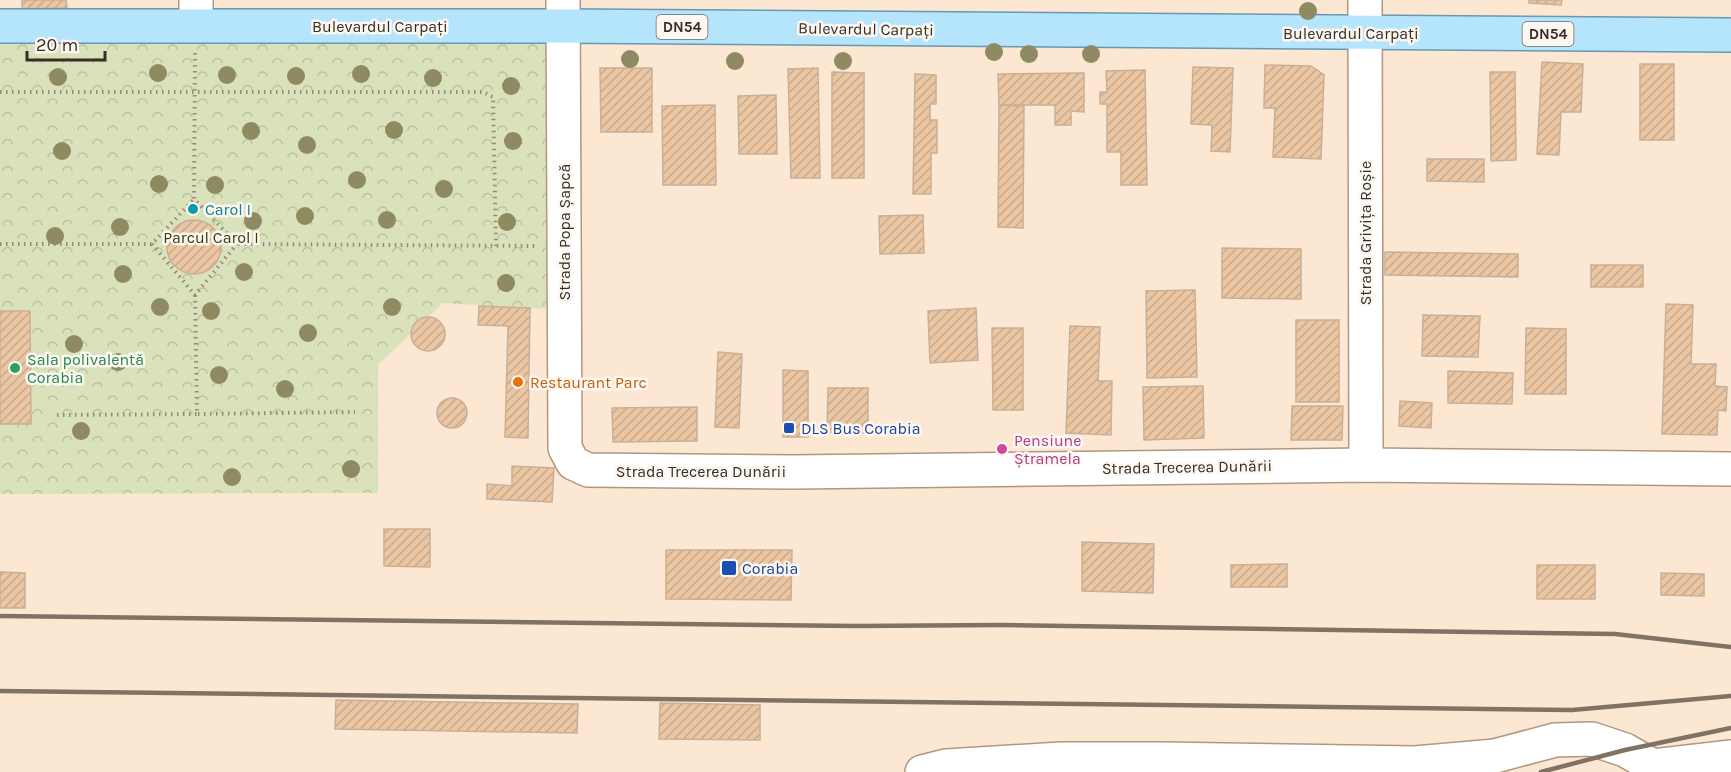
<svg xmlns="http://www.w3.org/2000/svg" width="1731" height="772" font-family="Karla,sans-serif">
	<defs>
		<pattern id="park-crowns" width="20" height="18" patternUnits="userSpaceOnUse" patternTransform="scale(1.5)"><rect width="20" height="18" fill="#dae2bc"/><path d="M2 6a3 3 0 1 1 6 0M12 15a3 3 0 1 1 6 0" fill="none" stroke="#bcc2a1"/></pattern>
		<pattern id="building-hatch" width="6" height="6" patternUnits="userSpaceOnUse" patternTransform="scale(1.5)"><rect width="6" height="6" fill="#ebc6a2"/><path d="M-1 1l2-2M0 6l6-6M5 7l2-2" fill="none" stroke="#caaa8b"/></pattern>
	</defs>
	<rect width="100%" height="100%" fill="#fce7d3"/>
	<path fill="url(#park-crowns)" d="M0,26H563L564,310L443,303L378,365V493L0,494Z"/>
	<g fill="url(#building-hatch)" stroke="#c8b098" stroke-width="1.5">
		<path d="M22,0H66L67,8L22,9Z"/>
		<path d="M1529,0H1562L1561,5L1529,3Z"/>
		<path d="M1542,62L1583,64L1581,112H1561L1559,155L1537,154Z"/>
		<rect x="1640" y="64" width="34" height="76"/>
		<path d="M1265,65L1311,66L1324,75L1321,159L1273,157L1275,108H1264Z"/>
		<path d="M1193,67L1233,68L1230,152L1211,151L1212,125L1191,124Z"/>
		<path d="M600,68H652V132H601Z"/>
		<path d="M818,68L820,178H791L788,69Z"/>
		<path d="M1145,70L1147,185H1121V152H1107V104H1100V92H1107L1106,71Z"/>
		<path d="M832,72L864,73V178H832Z"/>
		<path d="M1490,72H1515L1516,160L1491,161Z"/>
		<path d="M1084,73V112L1071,111V125H1055V105H999L998,74Z"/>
		<path d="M915,74L936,75V104H930V120H937V153H931V194H913Z"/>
		<path d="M776,95L777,154H739L738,96Z"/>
		<path d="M715,105L716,185H663L662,106Z"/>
		<path d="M999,105L1024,106L1023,228L998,227Z"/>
		<path d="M1427,159H1484V182L1427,181Z"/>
		<path d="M923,215L924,253L880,254L879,216Z"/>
		<circle cx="194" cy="247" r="27"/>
		<path d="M1222,248L1301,249V299L1222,298Z"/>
		<path d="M1385,252L1518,254V277L1385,275Z"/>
		<rect x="1591" y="265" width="52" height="22"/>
		<path d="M1195,290L1197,377L1147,378L1146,291Z"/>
		<path d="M1666,304L1693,305L1691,364H1716L1715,386L1727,387L1726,411L1718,410L1717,435L1662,434Z"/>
		<path d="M479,306L530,308L528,438L505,437L508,326L478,325Z"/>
		<path d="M976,308L978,360L930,363L928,311Z"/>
		<path d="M0,311H30L31,424H0Z"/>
		<path d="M1423,315L1480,316L1478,357L1422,356Z"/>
		<circle cx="428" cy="334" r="17"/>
		<rect x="1296" y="320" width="43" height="82"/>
		<path d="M1070,326L1100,327L1098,381H1112L1111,435L1066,433Z"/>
		<path d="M992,328H1023V410H993Z"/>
		<path d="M1526,328L1566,329V394H1525Z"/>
		<path d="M718,352L742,354L739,428L715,427Z"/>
		<path d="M783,370L808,371V437H783Z"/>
		<path d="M1448,371L1513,373L1512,404L1448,403Z"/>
		<path d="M1203,386L1204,438L1144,440L1143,387Z"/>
		<path d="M828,388H868V433L827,432Z"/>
		<circle cx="452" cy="413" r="15"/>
		<path d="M1400,401L1432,403L1431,428L1399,426Z"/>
		<path d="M1292,406H1343L1342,440H1291Z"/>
		<path d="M697,407V441L613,442L612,408Z"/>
		<path d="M512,466L554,468L552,502L487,499V484L512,486Z"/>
		<path d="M384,529H430V567L384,566Z"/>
		<path d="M1082,542L1154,544L1153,593L1082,591Z"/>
		<path d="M666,550H792L791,600L666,599Z"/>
		<path d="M1287,564V587H1231V565Z"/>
		<rect x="1537" y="565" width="58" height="34"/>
		<path d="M0,572L25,573V608H0Z"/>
		<path d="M1661,573L1704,574V596L1661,595Z"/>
		<path d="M336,700L578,704L577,733L335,729Z"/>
		<path d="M660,703L760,705V740L659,739Z"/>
	</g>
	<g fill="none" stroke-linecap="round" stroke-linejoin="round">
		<g stroke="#b09780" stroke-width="36">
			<g id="minor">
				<path d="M563,0L565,448L573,463L588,470L794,472L1366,465L1731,469"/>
				<path d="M1365,0L1366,465"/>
				<path d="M196,25V0"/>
				<path d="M922,772L946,766L1061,759H1163L1415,763L1495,756L1555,740L1592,739L1625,750L1653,766L1731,757"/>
			</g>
		</g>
		<g stroke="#6998af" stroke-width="36">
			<path id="major" d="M0,26H563L1731,35"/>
		</g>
		<g stroke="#978879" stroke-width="4" stroke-dasharray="1.5 4.5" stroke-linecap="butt">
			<path d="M195,53L194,199L237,244L537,246"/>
			<path d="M0,92H483L493,97L496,246"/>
			<path d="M0,244H152L194,199"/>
			<path d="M152,244L195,295L237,244"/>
			<path d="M195,295L197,414L355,412"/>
			<path d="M57,415L197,414"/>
		</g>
		<use href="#minor" stroke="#fff" stroke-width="33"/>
		<use href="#major" stroke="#b5e4fd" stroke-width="33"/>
		<g stroke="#807265" stroke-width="4.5">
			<path d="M0,616L856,626L1000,625L1615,634L1731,647"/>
			<path d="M0,691L1572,710L1731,696"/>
			<path d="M1541,772L1625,750L1731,728"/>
		</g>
	</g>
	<g fill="#8f8a62">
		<circle cx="1308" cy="11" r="9"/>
		<circle cx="994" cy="52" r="9"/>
		<circle cx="1029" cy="54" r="9"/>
		<circle cx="1091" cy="54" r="9"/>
		<circle cx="630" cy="59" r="9"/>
		<circle cx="735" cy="61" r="9"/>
		<circle cx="843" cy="61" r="9"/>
		<circle cx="158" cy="73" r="9"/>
		<circle cx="361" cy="74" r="9"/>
		<circle cx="227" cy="75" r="9"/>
		<circle cx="296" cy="76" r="9"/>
		<circle cx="58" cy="77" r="9"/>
		<circle cx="433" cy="78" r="9"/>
		<circle cx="511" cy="86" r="9"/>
		<circle cx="394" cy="130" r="9"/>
		<circle cx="251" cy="131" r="9"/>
		<circle cx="513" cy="141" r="9"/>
		<circle cx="307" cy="145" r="9"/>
		<circle cx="62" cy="151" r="9"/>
		<circle cx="357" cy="180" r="9"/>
		<circle cx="159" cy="184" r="9"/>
		<circle cx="215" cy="185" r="9"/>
		<circle cx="444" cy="189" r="9"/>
		<circle cx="305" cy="216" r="9"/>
		<circle cx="387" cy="220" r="9"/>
		<circle cx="253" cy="221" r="9"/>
		<circle cx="507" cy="222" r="9"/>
		<circle cx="120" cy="227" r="9"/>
		<circle cx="55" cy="236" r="9"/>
		<circle cx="244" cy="272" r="9"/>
		<circle cx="123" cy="274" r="9"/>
		<circle cx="506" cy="283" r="9"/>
		<circle cx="160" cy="307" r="9"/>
		<circle cx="392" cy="307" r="9"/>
		<circle cx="211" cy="311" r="9"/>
		<circle cx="308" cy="333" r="9"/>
		<circle cx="74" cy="344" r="9"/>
		<circle cx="118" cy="362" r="9"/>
		<circle cx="219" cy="375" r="9"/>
		<circle cx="285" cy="389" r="9"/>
		<circle cx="81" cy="431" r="9"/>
		<circle cx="351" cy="469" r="9"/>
		<circle cx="232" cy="477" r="9"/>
	</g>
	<circle fill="#0f9aa8" stroke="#fdf7f2" stroke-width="2" cx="193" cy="209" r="6"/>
	<circle fill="#2e9e5b" stroke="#fdf7f2" stroke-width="2" cx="15" cy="368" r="6"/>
	<circle fill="#e8710a" stroke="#fdf7f2" stroke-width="2" cx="518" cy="382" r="6"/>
	<g fill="#1a4fb4" stroke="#fdf7f2" stroke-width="2">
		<rect x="783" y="422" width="12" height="12" rx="3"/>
		<rect x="721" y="560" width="16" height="16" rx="3"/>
	</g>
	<circle fill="#d1479c" stroke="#fdf7f2" stroke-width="2" cx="1002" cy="449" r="6"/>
	<g text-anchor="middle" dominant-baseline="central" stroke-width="5" stroke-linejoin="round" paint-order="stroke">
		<g fill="#fdf7f2" stroke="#726a61" stroke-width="1.5">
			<rect x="656.5" y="15" width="51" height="24" rx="4.5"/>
			<rect x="1522.5" y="22" width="51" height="24" rx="4.5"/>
		</g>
		<g font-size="15" font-weight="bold" fill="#372d23">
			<text x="682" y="27">DN54</text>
			<text x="1548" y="34">DN54</text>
		</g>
		<g font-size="16" fill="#372d23" stroke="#fdf7f2">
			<text x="380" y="26">Bulevardul Carpați</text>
			<text transform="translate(866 29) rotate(1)">Bulevardul Carpați</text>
			<text x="1351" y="33">Bulevardul Carpați</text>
			<text transform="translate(564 232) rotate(-90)">Strada Popa Șapcă</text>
			<text transform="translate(1365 233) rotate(-90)">Strada Grivița Roșie</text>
			<text transform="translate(1187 467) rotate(-1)">Strada Trecerea Dunării</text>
			<text x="701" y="471">Strada Trecerea Dunării</text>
		</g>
		<g font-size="16" fill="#0d838f" stroke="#fdf7f2" text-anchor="start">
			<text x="205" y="209">Carol I</text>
		</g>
		<g font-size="16" fill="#363d06" stroke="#fdf7f2">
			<text x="211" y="237">Parcul Carol I</text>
		</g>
		<g font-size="16" fill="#27864d" stroke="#fdf7f2" text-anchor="start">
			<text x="27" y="359">Sala polivalentă<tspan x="27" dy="18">Corabia</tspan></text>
		</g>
		<g font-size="16" fill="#c56008" stroke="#fdf7f2" text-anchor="start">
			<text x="530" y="382">Restaurant Parc</text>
		</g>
		<g font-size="16" fill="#164399" stroke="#fdf7f2" text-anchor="start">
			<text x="801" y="428">DLS Bus Corabia</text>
			<text x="742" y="568">Corabia</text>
		</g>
		<g font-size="16" fill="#b23c85" stroke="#fdf7f2" text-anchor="start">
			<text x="1014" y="440">Pensiune<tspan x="1014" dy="18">Ștramela</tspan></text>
		</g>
	</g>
	<path d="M27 51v9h78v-9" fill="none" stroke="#372d23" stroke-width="3"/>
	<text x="36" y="51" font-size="18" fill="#372d23" stroke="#fdf7f2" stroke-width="4.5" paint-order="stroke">20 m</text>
</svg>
